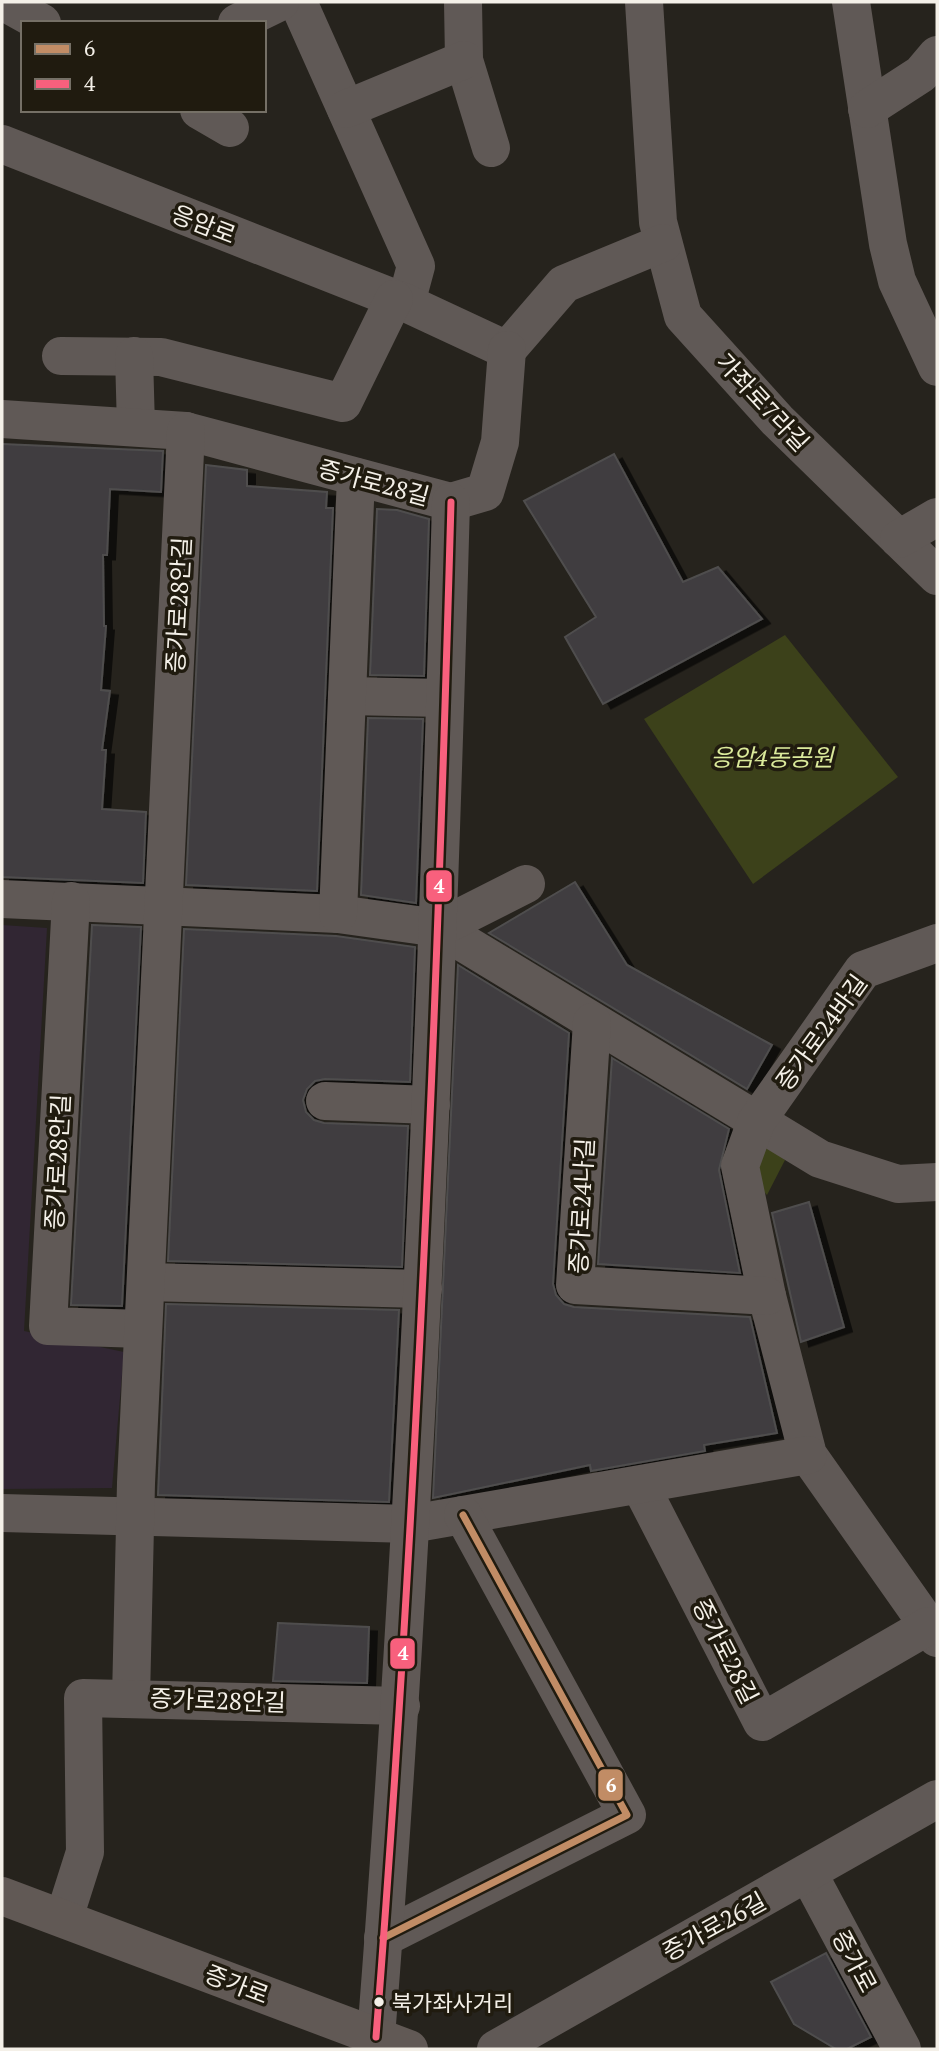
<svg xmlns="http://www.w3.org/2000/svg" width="939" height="2051" font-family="'PT Serif','Noto Sans KR',serif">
	<defs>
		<filter id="shadow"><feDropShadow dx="8" dy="4.5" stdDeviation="0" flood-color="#0009"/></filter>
	</defs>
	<rect width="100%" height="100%" fill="#26231d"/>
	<path fill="#312633" d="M2,925L47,928L24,1331L124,1352L112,1488L2,1489Z"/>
	<g fill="#3c411a">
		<path d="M785,635L898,777L753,884L644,719Z"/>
		<path d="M751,1134L785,1160L767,1195L740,1166Z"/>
	</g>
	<g fill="#3f3d41" stroke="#4f4e4e" stroke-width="2" filter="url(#shadow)">
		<path d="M2,444L163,451L161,492L110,489L107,555H103L104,626H106L101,690L110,691L102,750H106L102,809L146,812L143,883L2,877Z"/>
		<path d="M614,454L683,582L718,567L762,619L603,704L565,637L596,617L524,501Z"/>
		<path d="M206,465L247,470V486L327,492L326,508H333L317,891L186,885Z"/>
		<path d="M377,509L397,510L429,519L424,676L370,675Z"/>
		<path d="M368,718L423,719L416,903L361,895Z"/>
		<path d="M575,882L627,965L772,1045L747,1089L489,933Z"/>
		<path d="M92,925L141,927L122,1306L71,1305Z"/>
		<path d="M184,929L336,936L415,947L410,1082L325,1079L315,1081L307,1089L303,1100L306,1112L314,1120L324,1123L408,1126L402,1267L168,1261Z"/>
		<path d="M458,965L569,1033L553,1284L556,1295L564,1304L574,1307L750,1317L777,1433L704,1445L705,1451L591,1471L590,1465L433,1498Z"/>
		<path d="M612,1058L729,1129L719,1170L740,1273L598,1264Z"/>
		<path d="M809,1202L844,1327L801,1342L772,1213Z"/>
		<path d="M166,1304L399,1310L389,1502L158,1495Z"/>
		<path d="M278,1623L369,1627L367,1683L273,1681Z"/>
		<path d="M826,1953L871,2037L847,2049H836L794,2024L771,1982Z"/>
	</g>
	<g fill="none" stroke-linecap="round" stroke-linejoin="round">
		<g stroke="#605956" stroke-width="38">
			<path d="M4,2L42,23"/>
			<path d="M298,2L416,266L406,303"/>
			<path d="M463,2L464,60L491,148"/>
			<path d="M644,2L658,222L683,316L777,420L937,576"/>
			<path d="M851,2L888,244L897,281L937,367"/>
			<path d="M237,23L280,2"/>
			<path d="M346,109L464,60"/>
			<path d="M867,109L921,74L937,55"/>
			<path d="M199,110L230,128"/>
			<path d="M2,144L406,303L507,350"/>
			<path d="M507,350L564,284L663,243"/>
			<path d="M61,356L161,357L343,403L394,299"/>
			<path d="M134,356L136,427"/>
			<path d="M2,419L186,431L451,502"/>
			<path d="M451,502L485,492L500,442L507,350"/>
			<path d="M899,539L937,517"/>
			<path d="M347,696L445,698"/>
			<path d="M2,899L338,914L439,928L820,1159L898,1184L937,1182"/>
			<path d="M71,901L48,1326L143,1329"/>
			<path d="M338,914L356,477"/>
			<path d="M439,928L526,884"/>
			<path d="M937,943L863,970L756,1122L740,1166L767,1296L808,1455L937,1638"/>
			<path d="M592,1022L575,1285L767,1296"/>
			<path d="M325,1101L431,1105"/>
			<path d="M146,1282L423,1289"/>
			<path d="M640,1485L762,1722L928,1626"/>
			<path d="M2,1513L411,1524L808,1455"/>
			<path d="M131,1698L136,1483L186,431"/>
			<path d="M808,1873L902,2049"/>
			<path d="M64,1918L85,1852L83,1698L401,1706"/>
			<path d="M383,1938L627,1815L463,1515"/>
			<path d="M376,2037C416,1526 437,1014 451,502"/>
			<path d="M496,2049L937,1799"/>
		</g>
		<path stroke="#615955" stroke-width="38" d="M2,1896L409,2049"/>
		<g stroke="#201b0f" stroke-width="12">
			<path id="bus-1" d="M383,1938L627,1815L463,1515"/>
		</g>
		<g stroke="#201b0f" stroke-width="12">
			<path id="bus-2" d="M376,2037C416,1526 437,1014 451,502"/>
		</g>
		<use href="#bus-1" stroke="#c18c65" stroke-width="7"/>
		<use href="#bus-2" stroke="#f8607d" stroke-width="7"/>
	</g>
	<circle fill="#f4f0e8" stroke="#201b0f" stroke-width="2.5" cx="379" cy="2002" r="6"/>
	<g text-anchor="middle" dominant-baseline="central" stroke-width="7" stroke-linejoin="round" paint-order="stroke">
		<g font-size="22" fill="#f4f0e8" stroke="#201b0f" text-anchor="start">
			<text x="392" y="2002">북가좌사거리</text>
		</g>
		<g font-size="24" fill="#f4f0e8" stroke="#201b0f">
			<text transform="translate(204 224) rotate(21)">응암로</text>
			<text transform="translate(763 402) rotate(47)">가좌로7라길</text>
			<text transform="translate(374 482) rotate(15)">증가로28길</text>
			<text transform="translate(178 605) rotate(-87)">증가로28안길</text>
			<text transform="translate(821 1032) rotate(-54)">증가로24바길</text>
			<text transform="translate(57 1162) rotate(-87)">증가로28안길</text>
			<text transform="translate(581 1206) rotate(-87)">증가로24나길</text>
			<text transform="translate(726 1651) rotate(63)">증가로28길</text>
			<text transform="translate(218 1700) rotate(2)">증가로28안길</text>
			<text transform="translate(714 1926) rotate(-29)">증가로26길</text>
			<text transform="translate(855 1961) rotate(62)">증가로</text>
			<text transform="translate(237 1984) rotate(21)">증가로</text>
		</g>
		<g font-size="24" font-style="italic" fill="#dbea9b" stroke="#201b0f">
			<text x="772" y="757">응암4동공원</text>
		</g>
	</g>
	<g stroke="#201b0f" stroke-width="2.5">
		<rect x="425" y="869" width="28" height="34" rx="7" fill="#f8607d"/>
		<rect x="389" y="1637" width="27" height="33" rx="7" fill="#f8607d"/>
		<rect x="597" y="1768" width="27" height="34" rx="7" fill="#c18c65"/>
	</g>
	<g font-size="19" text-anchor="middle" font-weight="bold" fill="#fff">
		<text x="439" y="893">4</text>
		<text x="403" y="1660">4</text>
		<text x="611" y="1792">6</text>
	</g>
	<rect width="939" height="2051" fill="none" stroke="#f4f0e8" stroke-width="7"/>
	<rect x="21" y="21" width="245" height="91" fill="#201b0f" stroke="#757066" stroke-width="2"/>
	<rect x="35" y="44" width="35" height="10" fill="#c18c65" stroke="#757066" stroke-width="2"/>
	<text x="84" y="56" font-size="21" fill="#f4f0e8">6</text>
	<rect x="35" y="79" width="35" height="10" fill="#f8607d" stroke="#757066" stroke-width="2"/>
	<text x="84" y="91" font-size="21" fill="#f4f0e8">4</text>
</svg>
